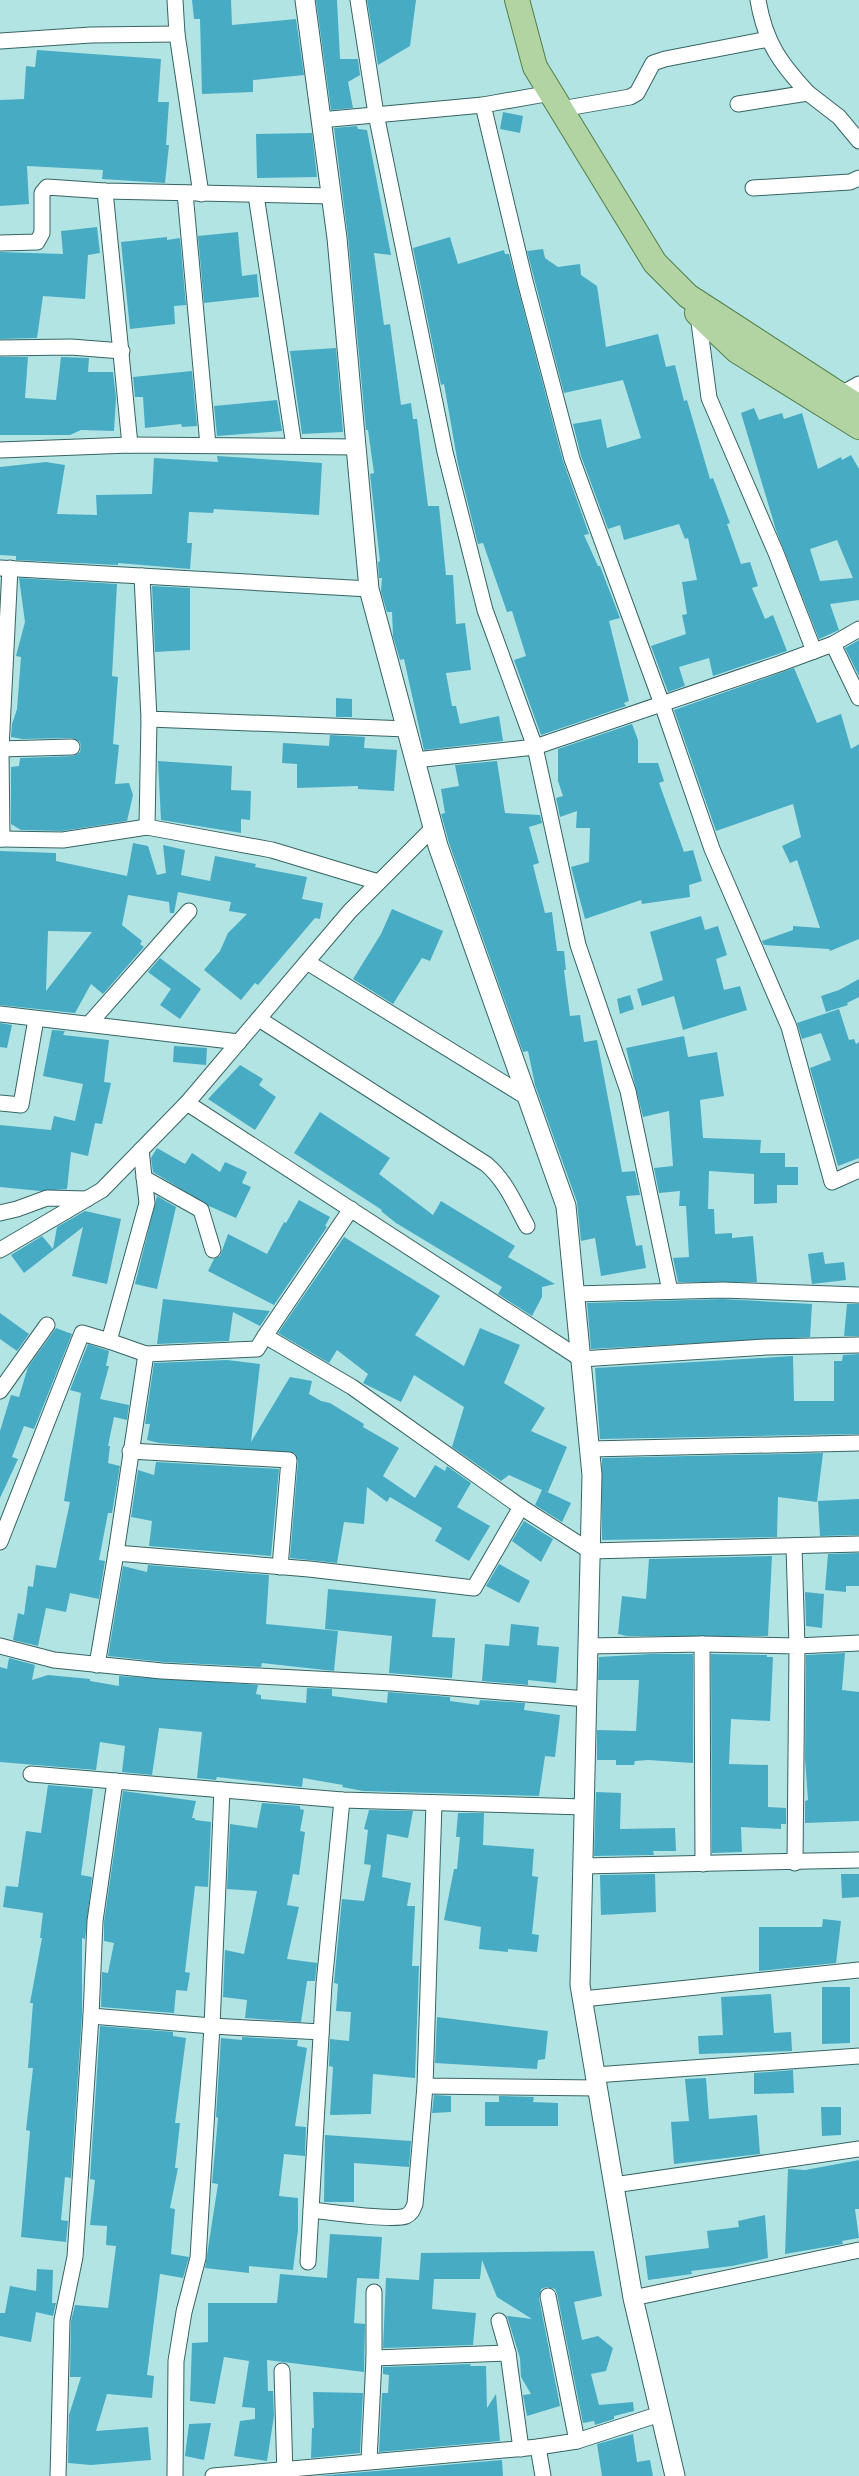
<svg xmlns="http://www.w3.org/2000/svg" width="859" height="2476" font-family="'Archivo Narrow',sans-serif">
	<rect width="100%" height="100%" fill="#b3e4e4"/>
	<g fill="#47abc4" fill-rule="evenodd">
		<path d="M192,0H231L232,25L296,19L304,75L253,80V92L202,94L200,19H194Z"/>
		<path d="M316,0H337L340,59H358L360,75L348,82L353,108L331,110Z"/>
		<path d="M367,0H416L410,46L378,65Z"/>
		<path d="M37,50L161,59L158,102H169L166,145H169L165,183L102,179L103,170L27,166L29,204L0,206V100L24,99L26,66L35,67Z"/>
		<path d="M503,112L523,116L520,133L500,129Z"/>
		<path d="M357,126L358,129L367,130L391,255L374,253L384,325L390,324L401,405L411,403L413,419H417L428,506H439L446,575H453L456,624L465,623L471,670L446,673L452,706H456L460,724L499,716L503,741L424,750L404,659L400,660L393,636L392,612H387L381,592L382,578H379L378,562L380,561L370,474L374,473L368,430H366L348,237L334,128Z"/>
		<path d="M312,133L317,177L257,178L256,134Z"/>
		<path d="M97,227L100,253L88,255L85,299L43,296L37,338L0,339V252L63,254L61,231Z"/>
		<path d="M238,232L242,276L257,274L259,297L204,303L198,236Z"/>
		<path d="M167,237V240L180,238L186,305L174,306L175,324L130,329L121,242Z"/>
		<path d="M450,237L458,264L504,250L505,254H509L563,461L589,534L584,535L598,566H600L620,618L609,621L629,701L624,703L626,706L541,735L514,660L526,656L512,611L507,612L483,543L478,544L458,464L444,384L441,385L413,248Z"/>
		<path d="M543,249L545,258L558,267L580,264L581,275L597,286L606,347L658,334L666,367L675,365L684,401L687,400L710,479L713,478L730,523L727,524L741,564L750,562L758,586L752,588L765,619L773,615L787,651L713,676L709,658L679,667L685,686L668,692L651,646L686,634L682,615L687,614L682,582L697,580L688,538L685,539L679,524L624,540L620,525L608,529L581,456L573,424L601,419L607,448L641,438L623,380L564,393L527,251Z"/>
		<path d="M336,348L343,432L302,434L290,351Z"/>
		<path d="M0,357H28L25,398L56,400L61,357L89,358L88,372H113L116,398L114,431L81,430L70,435H0Z"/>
		<path d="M192,371L197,426L182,427L181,424L145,428L143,397H135L133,377Z"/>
		<path d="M277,400L282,431L217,436L214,406Z"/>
		<path d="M754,408L759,420L782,413L784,419L802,413L818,469L841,457L842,460L851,455L859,469V600L830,604L839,630L819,639L776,530L741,413ZM837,540L853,578L820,581L810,549Z"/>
		<path d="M217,456L322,463L319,515L214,509L213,513L189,512L187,543H192L190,569L118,563V565L16,560V556L0,555V467L46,462L65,465L57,514L97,515L96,495L152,494L154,458L218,462Z"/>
		<path d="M19,578L117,584L112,676L118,677L113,744L119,745L115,784L129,783L133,795L127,821L62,831L21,830L11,824V767L19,766L20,758L73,756L80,752L81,747L80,742L72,738L22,739L11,737L12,724L17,709L21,657L16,656L25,622Z"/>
		<path d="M152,586L190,588V650L155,652Z"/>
		<path d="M859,640V676L845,648Z"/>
		<path d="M794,668L817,723L841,714L851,749L859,744V939L830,951L829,949L764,945L762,941L793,930V926L820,928L797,860L790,863L782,846L801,837L793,804L716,831L674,710Z"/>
		<path d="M336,698L352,699V717H336Z"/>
		<path d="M632,724L638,740V763H658L664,781L659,783L684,852L693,850L702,881L689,885L690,897L642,904L641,900L585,919L571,867L589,862L590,828H576L577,811L560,817L556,798L563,796L558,781V749Z"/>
		<path d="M330,735L365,737L364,748L397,750L394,791L358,789V786L297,788V764L282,763L283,743L329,746Z"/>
		<path d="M158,761L232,766L231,790L251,791L250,820L241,819V833L161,820Z"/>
		<path d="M497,761L505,813L540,815L542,823L529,827L539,863L533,865L545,913L552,912L557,951H564L566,970H564L570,1016L580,1015L584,1042L597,1040L622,1172L635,1171L640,1195L626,1196L636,1246L642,1245L646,1268L601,1276L595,1238L581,1241L577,1202L535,1085L528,1051L523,1052L449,843L441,814L445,813L441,789L459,786L455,765Z"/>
		<path d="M133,843L148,846L157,875L166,873L163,845L185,850L181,875L210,881L215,856L256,864L255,867L307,877L302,899L323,903L320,919L315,918L258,985L255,983L241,1000L204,970L220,951L228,933L247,914L229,911L231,902L178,892L174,913H170L169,902L128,895L122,925L142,941L140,944L144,947L103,994L91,984L75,1013L0,1005V851L56,853V861L127,876ZM48,931L92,932L46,991Z"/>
		<path d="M392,909L443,931L430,961L422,958L393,1004L353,979L381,934Z"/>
		<path d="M701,916L705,930L718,926L727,955L716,959L724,990L740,986L747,1010L683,1030L674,996L642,1006L637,989L663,980L650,932Z"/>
		<path d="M160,958L201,989L180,1019L160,1005L171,989L148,972Z"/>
		<path d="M859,979V997L847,1003L848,1005L826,1012L821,996L839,990Z"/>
		<path d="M630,995L634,1009L620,1014L617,999Z"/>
		<path d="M839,1009L849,1040L854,1039L856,1044L859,1042V1158L838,1166L810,1068L831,1060L821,1033L802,1039L797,1023Z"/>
		<path d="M0,1023L12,1025L7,1048L0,1047Z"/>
		<path d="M52,1030L65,1031L63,1035L109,1040L104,1082L111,1083L102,1124L95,1123L88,1156L71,1152L67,1189L40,1191L0,1187V1125L51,1130L54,1116L75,1121L83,1084L43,1076Z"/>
		<path d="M684,1036L688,1057L717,1052L724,1096L700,1100L703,1138L761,1140L760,1153H785V1167H798V1185H777V1203L754,1204V1174L709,1171L708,1209H714L715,1234L732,1233V1238L753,1236L757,1282H678L673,1258L689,1257L686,1206H679L680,1191L659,1193L654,1168L673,1166L669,1111L643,1117L626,1048Z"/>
		<path d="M174,1046L207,1048L206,1065L173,1062Z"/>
		<path d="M240,1065L263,1079L259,1085L276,1097L255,1130L208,1099Z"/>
		<path d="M320,1112L390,1158L379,1174L433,1215L441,1201L515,1246L508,1257L555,1284L542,1287V1297L532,1316L498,1294L502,1287L396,1223L381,1211L382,1210L294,1153Z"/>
		<path d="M157,1148L185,1164L192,1153L220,1172L225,1162L247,1172L242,1183L251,1187L236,1218L209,1206L153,1172L151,1158Z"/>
		<path d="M157,1196L176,1207L157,1289L135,1284Z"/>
		<path d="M299,1200L330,1217L325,1226L327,1227L274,1305L208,1271L214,1259L220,1256L228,1234L267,1254L284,1222L286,1223Z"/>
		<path d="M85,1211L121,1219L107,1284L72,1276L83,1227L24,1273L11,1255L42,1236L53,1249L57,1227Z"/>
		<path d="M344,1237L440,1296L415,1335L464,1366L480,1328L520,1345L504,1383L545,1408L531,1431L567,1447L548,1492L543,1490L571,1503L562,1522L535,1505L542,1490L509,1475L501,1481L452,1447L464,1407L414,1375L401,1402L363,1383L368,1374L337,1350L329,1363L278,1333Z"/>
		<path d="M823,1252L825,1264L844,1262L846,1280L812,1284L808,1254Z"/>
		<path d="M163,1299L225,1306L270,1311L260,1326L233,1312L229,1341L157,1344Z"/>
		<path d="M723,1299L812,1304L810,1337L591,1349L587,1303Z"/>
		<path d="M847,1304H859V1336H844Z"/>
		<path d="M0,1313L29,1334L17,1351L0,1339Z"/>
		<path d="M56,1328L72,1334L34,1429L24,1426L12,1457L18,1459L0,1498V1431L11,1395L19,1397L28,1367Z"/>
		<path d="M88,1344L109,1351L106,1366H109L100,1399L129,1405L127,1420L114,1417L108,1446H110L108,1463L120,1466L112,1513H108L99,1560L105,1561L99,1599L70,1593L66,1612L46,1608L38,1646L13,1640L18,1613L24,1615L28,1586L33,1587L36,1565L56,1568L70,1502L64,1501L81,1393L70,1390Z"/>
		<path d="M859,1354V1434L600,1439L595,1368L793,1356L794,1401H834V1361H842L843,1355Z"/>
		<path d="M227,1360L260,1364L251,1442L290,1377L312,1381L309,1394L321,1401L330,1403L364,1424L363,1427L399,1448L383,1476L415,1498L435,1465L445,1471L447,1466L471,1483L457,1507L490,1526L469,1561L435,1541L442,1528L390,1497L387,1502L367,1487L364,1524L344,1522L337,1563L290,1558L298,1461L295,1453L159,1443L147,1440L150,1424H145L154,1363Z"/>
		<path d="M823,1453L817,1502L778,1497L777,1537L602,1540V1458Z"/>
		<path d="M156,1462L279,1469L271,1556L149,1546L152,1521L131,1517L138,1470L154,1475Z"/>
		<path d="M859,1499V1535L820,1536L818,1501Z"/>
		<path d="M524,1521L553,1539L541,1562L512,1541Z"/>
		<path d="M859,1553V1586H846V1592L825,1590L828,1554Z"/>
		<path d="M772,1556L768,1636H627L618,1634L622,1596L646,1599L649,1559Z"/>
		<path d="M499,1564L530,1581L519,1603L486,1586Z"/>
		<path d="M148,1565L269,1575L266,1624L338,1631L334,1671L262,1663L261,1667L163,1662L108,1656L123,1566L147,1572Z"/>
		<path d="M328,1589L436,1599L432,1637L455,1638L452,1678L389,1673L392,1636L325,1629Z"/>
		<path d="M805,1592L824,1594L822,1628L806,1626Z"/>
		<path d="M511,1624L539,1627L537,1645L559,1647L556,1683L528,1680V1685L482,1681L485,1644L509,1646Z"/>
		<path d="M845,1653L842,1690L859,1692V1821L805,1823V1801L808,1800L805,1759L806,1655Z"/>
		<path d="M651,1654H693V1763L648,1760L635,1761L634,1765H616V1760H597V1730L636,1731L639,1680H598L599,1657Z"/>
		<path d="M711,1654L767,1655V1657H773L770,1721L731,1719L729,1764L768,1765V1807L786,1808V1824H781V1829L741,1827L742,1852L712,1853Z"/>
		<path d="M9,1658L35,1665L32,1680L48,1675L90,1679V1681L119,1686V1676L258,1685L256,1694L261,1695V1699L306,1703L307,1688L332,1689V1696L387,1703L388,1692L450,1697V1701L479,1705L480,1700L525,1703L524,1710L560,1715L555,1757L545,1756L539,1796L363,1791L342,1787L343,1785L303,1778L302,1787L217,1777L216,1780L197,1778L202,1732L159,1728L152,1775L122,1772L125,1746L100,1742L96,1770L0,1762V1667L7,1669Z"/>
		<path d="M48,1785L93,1789L81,1875L92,1877L85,1939L82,1938V2015L71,2178L65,2177L61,2220L68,2221L66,2242L21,2237L30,2131L26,2130L33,2068H28L33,2003H30L42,1938H40L43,1913L3,1907L6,1886L18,1887L26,1831L41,1833Z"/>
		<path d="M123,1791L196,1801L192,1818H195V1820L211,1822L208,1887L195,1886L185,1972L190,1973L187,1991L176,1990L174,2013L101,2007L102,1972L108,1973L114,1943L104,1941V1922Z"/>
		<path d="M596,1792L621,1793L620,1829L675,1828L676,1851H653L654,1855L594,1856Z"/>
		<path d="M262,1803L300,1806V1809L304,1810L300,1831L305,1832L299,1875L293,1874L287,1905L299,1907L287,1959L317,1963L315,1981H307L301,2022L245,2018L247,2000L223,1997L225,1950L244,1954L257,1891L227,1889L230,1824L257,1828Z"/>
		<path d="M369,1810L413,1811L408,1838L387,1834L382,1877L411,1883L407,1906H415L412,1966H419L415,2078L373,2074L371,2114L330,2115L333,2067L329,2066L330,2039L349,2041L351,2012L336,2011L338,1984L334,1983L342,1899L364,1901L371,1865L364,1864L368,1830L364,1829Z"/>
		<path d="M458,1813H484L483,1845L534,1849L532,1876L538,1877L532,1934L539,1935L537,1952L508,1949V1952L479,1949L481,1927L444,1920L454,1869H457L460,1837H456Z"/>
		<path d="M655,1874L656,1912L601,1915L600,1875Z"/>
		<path d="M841,1874H859V1897L842,1898Z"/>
		<path d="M823,1919L841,1921L836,1963L759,1971V1927H822Z"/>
		<path d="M822,1987H850V2043L822,2044Z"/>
		<path d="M771,1994L774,2033L791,2032L792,2051L699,2054L698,2036L723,2035L721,1997Z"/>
		<path d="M437,2017L548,2031L545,2059L538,2060L537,2069L435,2063Z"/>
		<path d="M100,2026L173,2032V2036L186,2038L175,2123H180L175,2168H178L170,2208L175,2209L171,2254L189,2257L183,2278L160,2274L147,2375L154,2376L152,2398L107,2394L96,2431L148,2427L151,2460L91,2465L68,2463L69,2415L81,2377H70L71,2321L75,2305L108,2308L116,2246L106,2245L107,2226L90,2225L95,2180L90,2179Z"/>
		<path d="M242,2037L298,2040L297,2046L307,2048L295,2126L306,2127L305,2156L284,2154L279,2196L298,2198V2230L293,2270L249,2266V2273L205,2268L218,2184L212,2183L218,2118L216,2117L221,2038L242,2040Z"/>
		<path d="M793,2070L794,2093L754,2094V2073Z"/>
		<path d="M706,2078L709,2119L757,2115L760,2154L674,2164L671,2122L689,2121L685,2079Z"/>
		<path d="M434,2095L451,2096V2112L432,2113Z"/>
		<path d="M499,2096L534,2097L533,2102L558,2103V2126H485V2102H499Z"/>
		<path d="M821,2107H841V2135L822,2136Z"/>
		<path d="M325,2135L411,2141L409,2167L354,2163V2202H324Z"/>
		<path d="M859,2160V2209H855L859,2238L842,2241L843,2244L785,2254L788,2169L805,2170Z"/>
		<path d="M765,2215L768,2258L732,2266L691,2271L692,2274L648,2280L645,2256L709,2248L707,2231L739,2227L738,2221Z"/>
		<path d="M330,2234L382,2237L379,2279L357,2278L354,2323L365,2324L364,2372L267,2360L268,2391H273L274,2416L267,2461L234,2456L240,2421L255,2419V2408L242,2407L249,2361L224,2357L215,2404L190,2401L192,2343L208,2342V2303H277L280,2274L327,2278Z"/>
		<path d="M594,2251L602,2296L574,2302L582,2340L598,2336L613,2348L606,2371L591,2374L599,2405L633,2402L634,2411L614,2416V2419L595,2425L594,2421L583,2423L557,2294L555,2289L547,2287L541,2289L539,2298L560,2406L527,2416L523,2395L531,2394L521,2377L520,2358L507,2316L532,2319L497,2297L482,2260L480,2279H434L432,2309L476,2313L473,2345L383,2348L386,2278L419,2280L421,2253Z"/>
		<path d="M37,2269L53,2270L52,2303H56L53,2316L36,2312L31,2342L0,2336V2313H5L10,2286L36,2291Z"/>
		<path d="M471,2364L470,2366H486L487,2408L496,2394L500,2441L379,2452L382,2393H388L389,2375L383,2374V2367Z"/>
		<path d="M313,2392L363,2393L360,2453L311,2458L312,2428H314Z"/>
		<path d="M211,2423L204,2460L185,2456L189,2424Z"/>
		<path d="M633,2434L637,2462L650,2460L653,2476H602L597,2444Z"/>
		<path d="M502,2460L503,2476H318Z"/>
	</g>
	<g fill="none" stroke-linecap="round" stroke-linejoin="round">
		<g stroke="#366464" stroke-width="17">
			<g id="minor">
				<path d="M175,0L177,34L201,194"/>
				<path d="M358,0L376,114L445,452L485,610L535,747L779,664L833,644L859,629"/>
				<path d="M758,0C765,42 780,63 808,93"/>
				<path d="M0,41L91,35L177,34"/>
				<path d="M551,93L483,105L525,281L572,459L662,704L712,849L789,1027L832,1182L859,1170"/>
				<path d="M738,104L808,93L839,117L859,141"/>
				<path d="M561,109L630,97L637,93L653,63L665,59L769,39"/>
				<path d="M320,120L483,105"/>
				<path d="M753,188L850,182L859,178"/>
				<path d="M105,191L130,445"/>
				<path d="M185,193L208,445"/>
				<path d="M256,195L294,446"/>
				<path d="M0,243L37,242L42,233V193L47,187L105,191L331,196"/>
				<path d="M698,315L709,398L776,553L814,651"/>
				<path d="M0,348L71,347L122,351"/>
				<path d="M841,394L859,384"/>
				<path d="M0,450L130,445L357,447"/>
				<path d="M0,568L369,589"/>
				<path d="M142,576L149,719L407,729"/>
				<path d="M833,644L859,698"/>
				<path d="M149,719L147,827L272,850L378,882"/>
				<path d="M0,749L72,747"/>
				<path d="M415,760L535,747L578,945L628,1091L670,1291"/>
				<path d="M0,839H2L1,749L10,568"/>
				<path d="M2,839L63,840L147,827"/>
				<path d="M307,962L528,1098"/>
				<path d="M0,1014L239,1042"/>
				<path d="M259,1019L486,1164C506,1181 515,1204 527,1226"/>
				<path d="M89,1024L189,911"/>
				<path d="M0,1103L21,1105L36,1019"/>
				<path d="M187,1103L581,1359L766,1347L859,1345"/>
				<path d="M144,1178L201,1210L213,1250"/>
				<path d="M351,1209L265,1336L352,1387L521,1507"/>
				<path d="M0,1213L17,1209L47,1198L87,1199"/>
				<path d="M0,1250L102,1190L187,1103L350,911L433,828"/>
				<path d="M574,1294L723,1290L859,1295"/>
				<path d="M109,1341L146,1354L257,1349L265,1336"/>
				<path d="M0,1391L47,1325"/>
				<path d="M590,1449L859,1443"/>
				<path d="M130,1451L289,1460L280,1567"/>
				<path d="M0,1542L82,1333L109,1341L147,1203L141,1150"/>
				<path d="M794,1546L797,1646L859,1643"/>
				<path d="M116,1553L146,1354"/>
				<path d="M702,1644L797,1646L795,1863"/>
				<path d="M0,1646L54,1660L162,1671L392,1683L587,1699"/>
				<path d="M588,1646L702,1644L703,1864"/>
				<path d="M97,1665L116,1553L309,1569L474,1588L521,1507L590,1551L859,1544"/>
				<path d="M31,1774L115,1781"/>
				<path d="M434,1803L425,2086L598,2088"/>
				<path d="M583,1866L859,1860"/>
				<path d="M583,1999L859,1970"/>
				<path d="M91,2016L212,2026L222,1790"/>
				<path d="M595,2075L859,2056"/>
				<path d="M614,2185L859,2149"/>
				<path d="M311,2210C329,2212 393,2221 406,2216C412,2213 413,2209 415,2204L425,2086"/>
				<path d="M308,2262L324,1984L342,1800"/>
				<path d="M548,2296L577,2441"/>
				<path d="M633,2298L859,2250"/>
				<path d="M499,2321L508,2353L521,2449"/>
				<path d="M374,2358L508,2353"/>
				<path d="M282,2371L285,2476"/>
				<path d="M538,2447L543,2476"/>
				<path d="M369,2461L374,2358V2292"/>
				<path d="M58,2476L62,2320L75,2257L91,2016L95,1921L115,1781L342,1800L584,1807"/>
				<path d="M175,2476L176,2361L184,2312L198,2258L212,2026L321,2032"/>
				<path d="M213,2476L538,2447L577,2441L660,2414"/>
			</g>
		</g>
		<g stroke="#366464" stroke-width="21">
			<path id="tertiary" d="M305,0L337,238L369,589L438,846L566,1206L592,1475L580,1985L633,2298L675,2476"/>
		</g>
		<g stroke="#537f48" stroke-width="26">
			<g id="primary">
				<path d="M517,0L535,67L655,263L688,296L859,407"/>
				<path d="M697,313L737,351L859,427"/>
			</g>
		</g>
		<use href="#minor" stroke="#fff" stroke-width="15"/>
		<use href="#tertiary" stroke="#fff" stroke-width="19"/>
		<use href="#primary" stroke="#b2d4a2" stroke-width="24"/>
	</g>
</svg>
